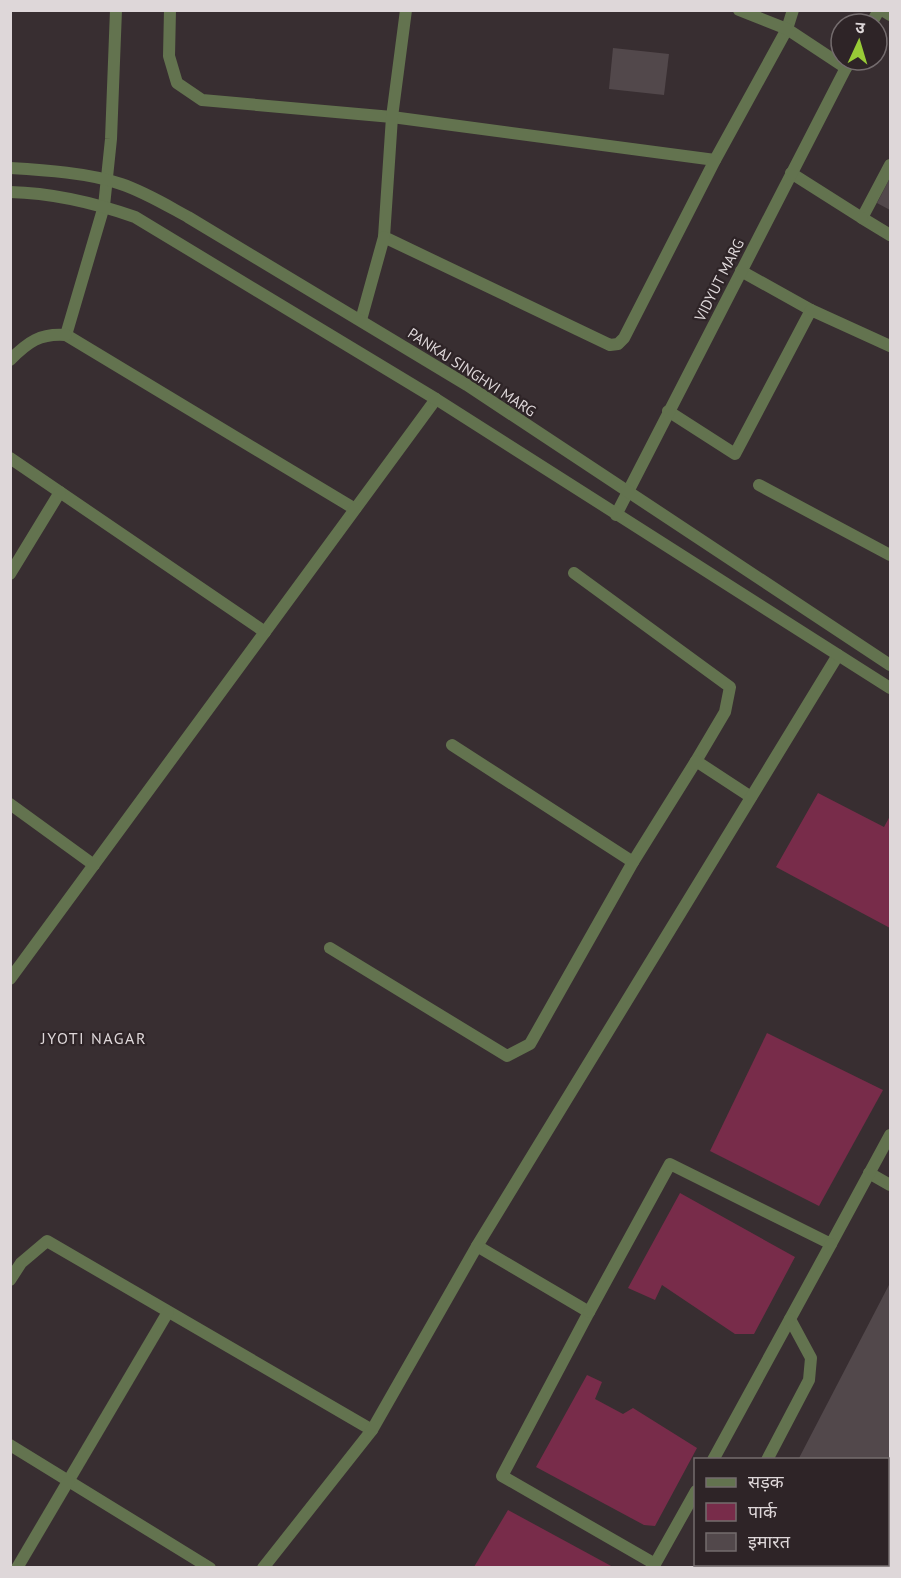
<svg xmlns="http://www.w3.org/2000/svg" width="901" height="1578" font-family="'PT Sans','Noto Sans Devanagari',sans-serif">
	<rect width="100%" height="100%" fill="#382e31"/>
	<g fill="#782c4a">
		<path d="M818,793L884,827L890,816V928L776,867Z"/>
		<path d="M767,1033L883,1090L819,1206L710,1151Z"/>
		<path d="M680,1193L795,1257L754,1334H735L662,1285L655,1300L628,1288Z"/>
		<path d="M587,1375L602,1382L595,1399L623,1414L633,1408L697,1448L655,1526L644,1525L536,1467Z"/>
		<path d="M508,1510L613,1567H474Z"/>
	</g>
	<g fill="#52484b">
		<path d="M613,48L669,54L664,95L609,89Z"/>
		<path d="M890,178V210L877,203Z"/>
		<path d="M890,1283V1568H741L743,1564H888V1460H798Z"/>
	</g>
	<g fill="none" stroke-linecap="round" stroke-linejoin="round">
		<g stroke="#63734f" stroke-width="12">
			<path d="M882,10L890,15"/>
			<path d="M890,165L862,218L890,235"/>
			<path d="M791,173L862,218"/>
			<path d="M741,271L811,310"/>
			<path d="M668,411L735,454L811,310L890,346"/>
			<path d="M759,485L890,555"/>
			<path d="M574,573L730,687L725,712L696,761"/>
			<path d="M452,745L633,862"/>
			<path d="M330,948L507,1056L530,1044L633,862L696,761L751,797"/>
			<path d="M869,1173L890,1185"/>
			<path d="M477,1246L589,1312L502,1476L655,1564L653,1568"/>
			<path d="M10,1280L21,1263L47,1241L372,1430"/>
			<path d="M589,1312L670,1164L831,1244L890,1135"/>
			<path d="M10,1445L210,1568"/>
			<path d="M713,1460L831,1244"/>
			<path d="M767,1460L809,1380L811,1358L790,1319"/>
			<path d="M655,1564L696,1491"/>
			<path d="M17,1568L168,1312"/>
		</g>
		<g stroke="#63734f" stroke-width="12">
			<path d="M116,10L111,139L104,206L66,335L355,509"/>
			<path d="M170,10L169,56L177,83L202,100L392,117L715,160"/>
			<path d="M406,10L392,117L384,237L610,345L618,344L624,338L715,160L787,29L793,10"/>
			<path d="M739,10L787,29L846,68"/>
			<path d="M871,24L879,10"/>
			<path d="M361,320L384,237"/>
			<path d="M10,360C28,342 40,333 66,335"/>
			<path d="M10,458L265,632"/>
			<path d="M616,515L850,60"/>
			<path d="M10,574L60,492"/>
			<path d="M10,804L94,865"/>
			<path d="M10,979L436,399"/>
			<path d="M263,1568L372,1430L477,1246L838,655"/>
		</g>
		<g stroke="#63734f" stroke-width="12">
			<path d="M10,168C44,170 90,173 121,184C145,192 166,205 188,217L467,385L890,665"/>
			<path d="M10,192C53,193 95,203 135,217L436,399L890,688"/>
		</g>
	</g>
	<g text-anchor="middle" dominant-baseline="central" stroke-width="4.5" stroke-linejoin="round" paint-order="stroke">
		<g font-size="15" fill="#ded7d9" stroke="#2e2427">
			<text transform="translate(719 280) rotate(-63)">VIDYUT MARG</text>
			<text transform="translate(472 372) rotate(33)">PANKAJ SINGHVI MARG</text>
		</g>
		<g font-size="16" letter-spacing="1.5" fill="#ded7d9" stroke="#2e2427">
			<text x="94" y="1038">JYOTI NAGAR</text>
		</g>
	</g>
	<rect width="901" height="1578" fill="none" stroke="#ded7d9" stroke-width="24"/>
	<rect x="694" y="1458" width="195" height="108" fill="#2e2427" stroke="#746c6e" stroke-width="1.5"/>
	<rect x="706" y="1478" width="30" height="9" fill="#63734f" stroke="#746c6e" stroke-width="1.5"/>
	<text x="748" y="1488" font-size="18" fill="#ded7d9">सड़क</text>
	<rect x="706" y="1503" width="30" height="18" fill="#782c4a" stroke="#746c6e" stroke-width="1.5"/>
	<text x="748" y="1518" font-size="18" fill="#ded7d9">पार्क</text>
	<rect x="706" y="1533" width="30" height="18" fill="#52484b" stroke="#746c6e" stroke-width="1.5"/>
	<text x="748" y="1548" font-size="18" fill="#ded7d9">इमारत</text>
	<g transform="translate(859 42) rotate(4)"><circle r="28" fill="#2e2427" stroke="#746c6e" stroke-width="1.5"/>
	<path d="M0-4.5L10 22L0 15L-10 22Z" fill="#98cb37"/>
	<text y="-9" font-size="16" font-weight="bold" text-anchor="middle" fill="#ded7d9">उ</text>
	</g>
</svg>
